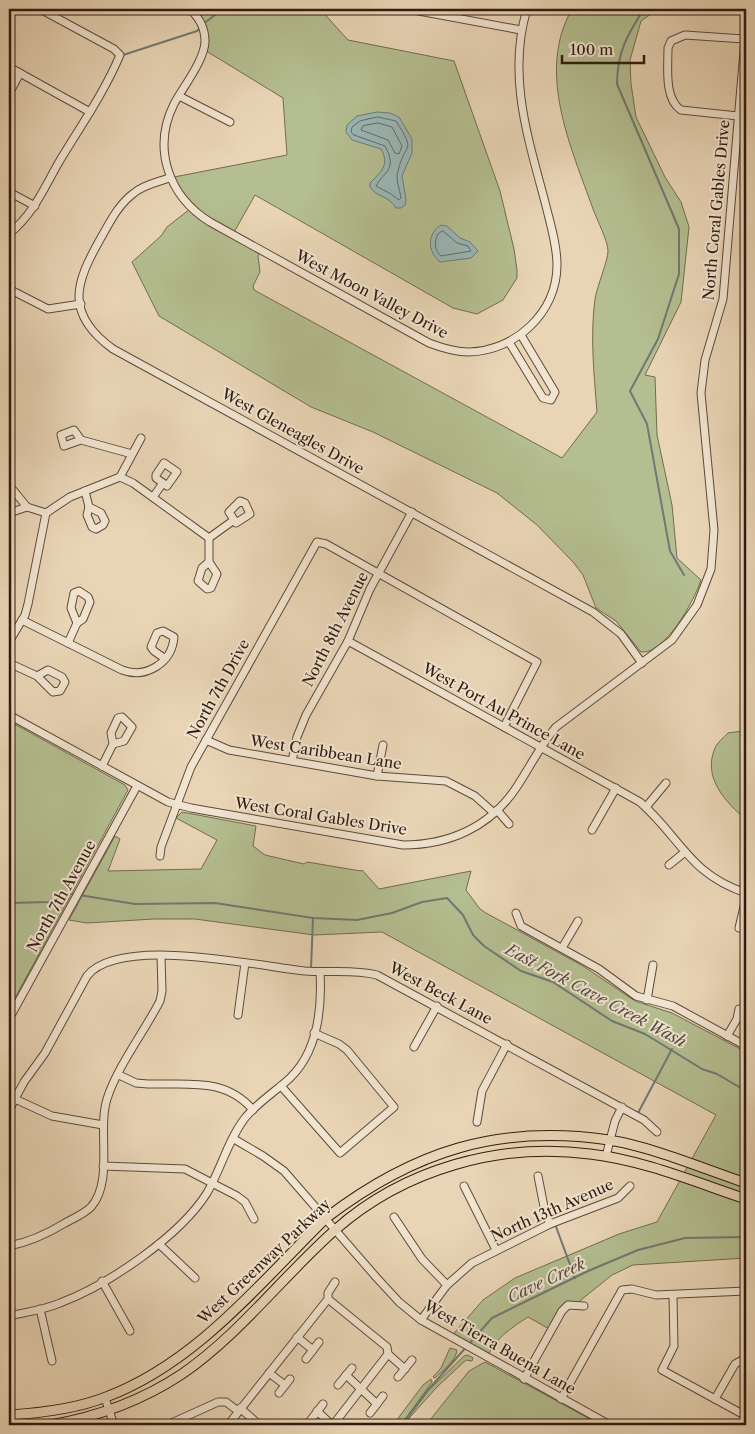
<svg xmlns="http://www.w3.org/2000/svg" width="755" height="1434" font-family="'Libre Caslon Text',serif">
	<rect width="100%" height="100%" fill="#e9d5b6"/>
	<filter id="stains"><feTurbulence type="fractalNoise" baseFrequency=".004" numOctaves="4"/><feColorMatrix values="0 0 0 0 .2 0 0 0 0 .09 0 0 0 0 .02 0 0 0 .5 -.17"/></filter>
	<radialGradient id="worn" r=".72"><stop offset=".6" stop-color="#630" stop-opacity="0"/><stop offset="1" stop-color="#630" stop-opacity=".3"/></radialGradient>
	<g fill="#b4be90" stroke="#726c50">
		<path d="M190,9H320L348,40L454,61L500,191L514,249L517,270V278L503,300L477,314L453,308L255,195L233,234L262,250L258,256L260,272L253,286L254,290L562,458L597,412C594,374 590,336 595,299C597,286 608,261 608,251C608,241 597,220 593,209C571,147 536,72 572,9H658L641,21L630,60L631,84L636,117L665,177L681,202L689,227L681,302L645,375L655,377L657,435L672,505L677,558L701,580C695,599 665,655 641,652L616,621L596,608L583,575L574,563L537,525L497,493L373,432L311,407L159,316L132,262L161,236L167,227L190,209L169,178L287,155L283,98L203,49L204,29Z"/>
		<path d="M9,721L125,785L128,790L9,1009Z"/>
		<path d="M743,731L746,737V820C726,802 702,778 715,748C717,743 724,737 728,733Z"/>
		<path d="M182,812L256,826L253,846L265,855L304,864L307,862L361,871L362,870L379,889L471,871L466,890L480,909L486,913L583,966L635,1001L672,1013L746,1052V1258L633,1265L612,1275L576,1304L568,1305L551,1330L528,1317C511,1328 494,1339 487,1358L450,1338L483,1300L515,1278L619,1234L657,1222L716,1115L382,932L314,935L195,919H154L87,923L69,920L115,836L120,839L108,871L201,869L217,840L176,818Z"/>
		<path d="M450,1348L457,1350C456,1361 443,1370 435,1378L433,1377L441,1368Z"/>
		<path d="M468,1355L473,1358L472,1361L466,1360L437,1387L403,1425L429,1390L464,1356Z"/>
		<path d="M485,1362L601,1425H426L469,1371Z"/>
		<path d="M431,1379L432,1382L401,1425H393L423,1385Z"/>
	</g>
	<g fill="#9ab7b7" stroke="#707974">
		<path d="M377,112L390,113L399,117L412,139V153L402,176L406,199L405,205L401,208H396C387,194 377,198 370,187V183C381,172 390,165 381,149L352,140L346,132L347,125L357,116Z"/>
		<path d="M441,225L447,226L460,238L470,242L478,251L471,258L440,262C427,251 427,234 441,225Z"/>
	</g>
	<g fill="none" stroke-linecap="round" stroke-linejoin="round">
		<g stroke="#656963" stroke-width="1">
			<path d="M378,117L396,121C417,154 405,141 398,171C395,179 400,190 401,198L399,200L391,194L376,186C384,171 398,170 385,146L354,135L351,132L352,127L360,121Z"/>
			<path d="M378,123L392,127L402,146L399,154L395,153L388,140L361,130L363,126Z"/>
			<path d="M443,231L457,243L468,246L471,251L441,256C434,250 434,241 438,234Z"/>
		</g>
		<g stroke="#707974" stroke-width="2">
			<path d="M644,9C627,35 617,53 617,84L679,229V274L658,339L630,391L647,424L670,551L684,575"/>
			<path d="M203,24L223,9"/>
			<path d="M123,55L197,31L200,28"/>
			<path d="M79,895L135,904L215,903L313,918L357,920L392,913L422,902L447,898L463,915L473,935L484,946L521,971L553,982L612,1021L645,1034L702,1069L717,1074L746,1091"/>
			<path d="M9,903L49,902L68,894H75"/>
			<path d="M311,969L313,918"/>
			<path d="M638,1113L672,1049"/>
			<path d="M555,1224L575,1278"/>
			<path d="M401,1425L428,1390L492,1318L588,1271L638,1250L685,1238L746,1237"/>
		</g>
		<g stroke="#5e4a39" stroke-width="9">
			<g id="minor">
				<path d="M190,9C200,19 205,28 205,42C204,61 183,87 174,104C152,148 168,196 210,222L429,343C442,348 455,352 469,352C515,351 557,313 557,265C557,244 550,223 545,202C528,138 507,75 527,9"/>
				<path d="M408,9L521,30"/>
				<path d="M9,67L90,112"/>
				<path d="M9,94L20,73"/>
				<path d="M179,96L230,122"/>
				<path d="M738,116L681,110C664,99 668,67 668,48L671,41L685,35L744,39"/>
				<path d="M169,178C158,182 143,185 134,193C119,204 111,220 102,236C75,283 64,313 113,349L593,612L621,634L642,663"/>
				<path d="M9,192L35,206"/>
				<path d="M9,234C34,213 43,190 59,162C80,127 104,93 120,55L114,49L40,9"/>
				<path d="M9,289L48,309L81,304"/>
				<path d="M509,342L543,398L551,400L555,392L521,335"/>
				<path d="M81,440L74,430L61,435L64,446L81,440L132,454"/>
				<path d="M164,463L177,472L167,486L156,478V475Z"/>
				<path d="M120,477L133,483L209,538V562"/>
				<path d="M9,485L27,507"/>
				<path d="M85,491L89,507"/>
				<path d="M153,497L163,483"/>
				<path d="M240,501L245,503L250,514L236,523L229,512Z"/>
				<path d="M89,507L101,513L105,521L103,525L96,529L92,527L87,515Z"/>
				<path d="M9,513L27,507L46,513"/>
				<path d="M209,538L234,520"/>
				<path d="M209,562L217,574L211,588L207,589L198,581L202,568Z"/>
				<path d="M79,591L88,597L90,602L83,619L77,623L71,608L74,593Z"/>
				<path d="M22,620L122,670C146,679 172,663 174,637L163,631L157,633L151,647L154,651L164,658"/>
				<path d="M348,641L640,802C681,838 689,874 746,893"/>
				<path d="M9,642L25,615L28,604L46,513L70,497L120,477L141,438"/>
				<path d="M68,643L77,623"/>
				<path d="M9,663L37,676L53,692L60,691L65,682L62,677L48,670L37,676"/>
				<path d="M9,715L168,802L191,808L403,845C449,845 490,827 516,788C530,767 540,746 556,727L672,640L697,605L711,569L714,530L701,393L705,360L723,299L746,27"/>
				<path d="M206,740L229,750L377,776L446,781L475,796L494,813"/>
				<path d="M292,761L297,737L306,715L348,641L370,589L412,512"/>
				<path d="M102,766L113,744L111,733L118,718L122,717L132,727L124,741L113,744"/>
				<path d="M377,776L383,745"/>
				<path d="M646,807L666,783"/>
				<path d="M497,810L509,824"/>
				<path d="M592,830L616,788"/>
				<path d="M160,856L161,847L191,767L317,542L326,544L537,662L504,727"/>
				<path d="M669,865L685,852"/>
				<path d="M516,913L521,926L599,969L636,996L673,1006L746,1046"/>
				<path d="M739,928L746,898"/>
				<path d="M562,948L578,921"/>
				<path d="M647,1000L653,965"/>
				<path d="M238,1015L245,963"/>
				<path d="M9,1019L137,786"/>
				<path d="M727,1036L737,1019L739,1009"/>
				<path d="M414,1047L437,1006"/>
				<path d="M119,1075L136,1083L148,1084C187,1085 225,1077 253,1110"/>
				<path d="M281,1086L340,1153L394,1107L347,1050L339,1044L314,1033"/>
				<path d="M15,1099L52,1116L103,1125"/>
				<path d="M9,1110L24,1082L45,1053L87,976C119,935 258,966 305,971C330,973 353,969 377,975L644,1120L657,1132"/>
				<path d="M477,1122L482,1091L507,1044"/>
				<path d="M234,1139L263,1156L284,1171L376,1277L399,1302L421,1320L610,1425"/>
				<path d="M606,1156L615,1121L622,1107"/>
				<path d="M103,1166L185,1169L237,1196L245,1202L254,1219"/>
				<path d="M538,1176L545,1212L550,1224"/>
				<path d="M464,1186L496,1250"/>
				<path d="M394,1217L422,1259L447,1285"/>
				<path d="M159,1244L195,1278"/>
				<path d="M9,1246C30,1242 47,1234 65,1223C74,1218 84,1214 91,1207C114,1181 97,1131 107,1099C117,1067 144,1032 160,1001L162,991L161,956"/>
				<path d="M102,1281L130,1331"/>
				<path d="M673,1295L674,1346L662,1370L746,1416"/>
				<path d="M328,1299L387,1347L388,1354L405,1369"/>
				<path d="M40,1309L52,1361"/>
				<path d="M9,1316C26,1312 44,1310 60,1303C108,1285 180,1236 207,1193C221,1169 228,1140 245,1118C257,1103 276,1091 290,1078C318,1051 322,1007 320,972"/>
				<path d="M421,1320L447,1285L472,1263L550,1224L618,1198L630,1186"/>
				<path d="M297,1337L313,1350"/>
				<path d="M306,1359L319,1342"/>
				<path d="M269,1373L285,1385"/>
				<path d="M346,1375L377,1404"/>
				<path d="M398,1377L412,1360"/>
				<path d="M524,1379L562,1311L568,1305L584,1306"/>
				<path d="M338,1385L352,1368"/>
				<path d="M279,1393L290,1379"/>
				<path d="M105,1398L114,1425"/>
				<path d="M561,1399L622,1290L632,1289L656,1295L746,1291"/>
				<path d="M715,1399L735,1364L746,1358"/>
				<path d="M240,1408L256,1422"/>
				<path d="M317,1411L332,1425"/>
				<path d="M370,1413L383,1396"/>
				<path d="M310,1421L323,1404"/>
				<path d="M167,1425L218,1402H226L238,1411"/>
				<path d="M228,1425L328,1299V1293L335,1282"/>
				<path d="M333,1425L388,1354"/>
			</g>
		</g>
		<g stroke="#301b0f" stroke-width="11">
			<g id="major">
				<path d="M9,1415C41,1413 76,1409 106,1397C196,1363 259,1284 326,1218C414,1151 498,1124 609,1140C653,1147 704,1169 746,1183"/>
				<path d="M50,1425C96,1417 143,1400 182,1374C240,1334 283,1276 335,1230C404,1169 500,1142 590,1154C643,1160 695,1182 746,1199"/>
			</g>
		</g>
		<use href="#minor" stroke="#f1e4d0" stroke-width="7"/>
		<use href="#major" stroke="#e9d5b6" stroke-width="9"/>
	</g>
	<g text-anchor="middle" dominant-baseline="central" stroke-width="4" stroke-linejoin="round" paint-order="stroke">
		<g font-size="15" fill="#301b0f" stroke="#f1e4d0">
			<text transform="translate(716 210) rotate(-85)">North Coral Gables Drive</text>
			<text transform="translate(372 294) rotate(28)">West Moon Valley Drive</text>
			<text transform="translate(293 431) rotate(29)">West Gleneagles Drive</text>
			<text transform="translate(335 629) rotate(-63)">North 8th Avenue</text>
			<text transform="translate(218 689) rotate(-61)">North 7th Drive</text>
			<text transform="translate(504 711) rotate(29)">West Port Au Prince Lane</text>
			<text transform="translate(326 752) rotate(9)">West Caribbean Lane</text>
			<text transform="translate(321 816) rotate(9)">West Coral Gables Drive</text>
			<text transform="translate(61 896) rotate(-61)">North 7th Avenue</text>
			<text transform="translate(441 993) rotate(28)">West Beck Lane</text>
			<text transform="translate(552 1210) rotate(-24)">North 13th Avenue</text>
			<text transform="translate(264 1261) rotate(-43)">West Greenway Parkway</text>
			<text transform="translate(500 1347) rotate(30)">West Tierra Buena Lane</text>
		</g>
		<g font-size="16" font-style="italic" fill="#504a41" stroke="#f1e4d0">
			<text transform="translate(596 995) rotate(28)">East Fork Cave Creek Wash</text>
			<text transform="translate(546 1280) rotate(-25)">Cave Creek</text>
		</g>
	</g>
	<rect width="755" height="1434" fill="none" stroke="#e9d5b6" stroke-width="30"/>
	<rect x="10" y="10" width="735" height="1414" fill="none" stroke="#301b0f" stroke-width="2.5"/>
	<rect x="15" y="15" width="725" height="1404" fill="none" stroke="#301b0f"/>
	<path d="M562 55v8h82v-8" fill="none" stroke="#301b0f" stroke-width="2.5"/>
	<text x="570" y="55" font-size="15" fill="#301b0f" stroke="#f1e4d0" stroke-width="4" paint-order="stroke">100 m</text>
	<rect width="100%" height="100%" filter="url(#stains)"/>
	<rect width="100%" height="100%" fill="url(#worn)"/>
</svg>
